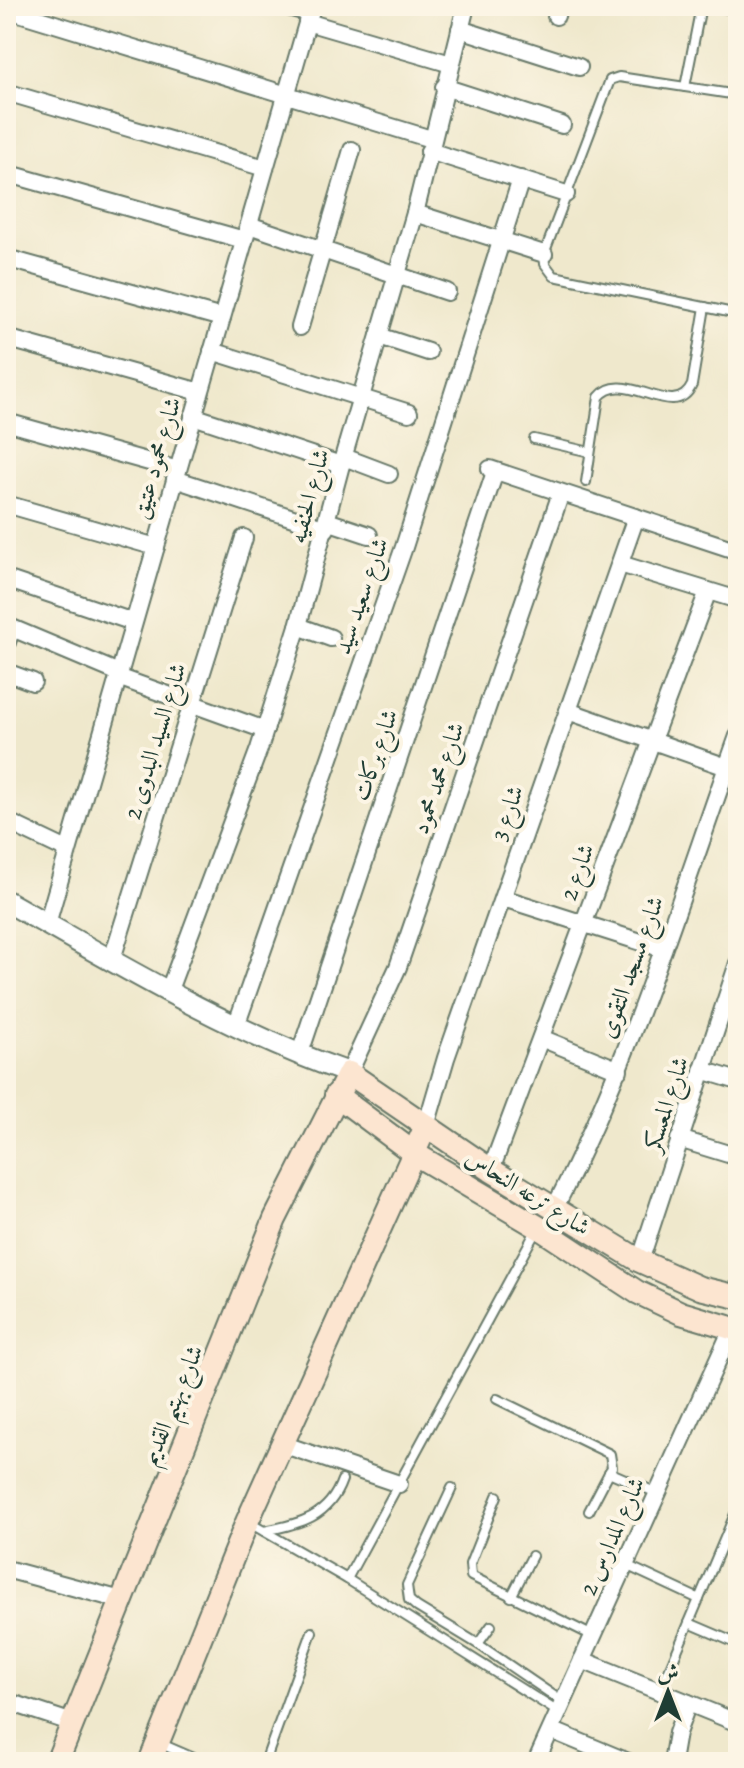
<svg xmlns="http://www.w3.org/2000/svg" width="744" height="1768" font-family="Alegreya,Amiri,serif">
	<rect width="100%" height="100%" fill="#fcf5e5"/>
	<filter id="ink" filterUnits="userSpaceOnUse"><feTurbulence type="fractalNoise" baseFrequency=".0125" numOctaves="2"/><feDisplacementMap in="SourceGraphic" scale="16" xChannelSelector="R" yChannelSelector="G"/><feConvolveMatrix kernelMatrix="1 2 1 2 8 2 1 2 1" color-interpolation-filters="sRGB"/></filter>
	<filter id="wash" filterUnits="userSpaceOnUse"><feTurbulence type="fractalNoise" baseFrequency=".006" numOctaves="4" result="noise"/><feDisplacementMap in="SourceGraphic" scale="32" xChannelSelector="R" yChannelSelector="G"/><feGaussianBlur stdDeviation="1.8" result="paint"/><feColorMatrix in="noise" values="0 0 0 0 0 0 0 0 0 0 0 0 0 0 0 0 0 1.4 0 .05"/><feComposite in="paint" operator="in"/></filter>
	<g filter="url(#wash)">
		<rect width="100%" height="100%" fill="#efe8cc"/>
	</g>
	<g filter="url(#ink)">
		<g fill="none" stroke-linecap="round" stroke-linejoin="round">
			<g stroke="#687969" stroke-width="12">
				<g id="service">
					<path d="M709,6L738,10"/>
					<path d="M685,87L701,6"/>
					<path d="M738,95L619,77L610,80L544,254L545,264L554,276L738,314"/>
					<path d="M534,439L590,452"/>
					<path d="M586,482L599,397C624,366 674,424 692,385L705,307"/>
					<path d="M497,1399L610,1454L612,1467L589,1511"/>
					<path d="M609,1472L657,1493"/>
					<path d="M452,1488L407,1585L409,1600L417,1607L478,1644L563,1702"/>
					<path d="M497,1496L470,1564L471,1576L593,1636"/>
					<path d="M248,1522L347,1579L558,1712"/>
					<path d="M264,1531C300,1524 329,1517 342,1480"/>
					<path d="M626,1565L699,1599"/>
					<path d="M347,1579L537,1229"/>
					<path d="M511,1597L532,1556"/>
					<path d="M689,1623L738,1644"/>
					<path d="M478,1644L491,1626"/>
					<path d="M666,1677L738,1507"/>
					<path d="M159,1743L203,1762"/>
					<path d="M265,1762L312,1632"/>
				</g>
			</g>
			<g stroke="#687969" stroke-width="20">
				<g id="minor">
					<path d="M285,6L310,13"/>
					<path d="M6,9L431,139"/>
					<path d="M556,16L558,6"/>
					<path d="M307,22L451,64"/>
					<path d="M460,29L579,67"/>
					<path d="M444,87L562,125"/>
					<path d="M6,92L265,168"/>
					<path d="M429,151L566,194"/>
					<path d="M6,173L244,240"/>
					<path d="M415,213L544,254"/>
					<path d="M249,225L447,292"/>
					<path d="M6,258L222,318"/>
					<path d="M300,327L352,150"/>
					<path d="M379,336L428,352"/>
					<path d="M6,338L200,392"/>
					<path d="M212,351L409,413"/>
					<path d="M193,416L341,465"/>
					<path d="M6,422L178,470"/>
					<path d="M344,457L389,474"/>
					<path d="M490,469L738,551"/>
					<path d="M175,479L326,529"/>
					<path d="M6,504L156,547"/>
					<path d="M327,521L369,535"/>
					<path d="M620,564L738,600"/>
					<path d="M6,579L133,622"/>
					<path d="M298,626L331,638"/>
					<path d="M6,645L12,628L119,673"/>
					<path d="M6,672L33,682"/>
					<path d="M118,677L265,730"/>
					<path d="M568,711L738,771"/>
					<path d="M6,821L67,850"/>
					<path d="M503,898L663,949"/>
					<path d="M47,924L312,6"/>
					<path d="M112,959L244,538"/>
					<path d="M169,990L259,749L298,626L341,465L415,213L466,6"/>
					<path d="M236,1026L404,547L521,179"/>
					<path d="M541,1038L619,1070"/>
					<path d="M300,1053L495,472"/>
					<path d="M702,1070L738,1081"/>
					<path d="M349,1073L398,967L561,493"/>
					<path d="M426,1126L446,1058L636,517"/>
					<path d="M679,1139L738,1157"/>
					<path d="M491,1170L708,591"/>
					<path d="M554,1209C632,1058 681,895 738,736"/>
					<path d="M640,1261L738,963"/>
					<path d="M282,1444L399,1484"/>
					<path d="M6,1569L121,1600"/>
					<path d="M582,1660L738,1723"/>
					<path d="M6,1701L73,1723"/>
					<path d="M551,1730L628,1762"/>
					<path d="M536,1762L732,1329"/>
					<path d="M672,1762L677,1733L688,1703"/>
				</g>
			</g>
			<g stroke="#687969" stroke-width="24">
				<path id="tertiary" d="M6,901C114,962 232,1033 349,1073"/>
			</g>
			<g stroke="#687969" stroke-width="26">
				<g id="secondary">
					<path d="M336,1095L415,1154L538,1227L637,1292L681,1313L738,1330"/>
					<path d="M57,1762L275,1219L349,1073L491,1170L640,1261L700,1288L738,1297"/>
					<path d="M150,1762L247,1522L426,1126"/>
				</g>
			</g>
			<use href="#service" stroke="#fff" stroke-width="8"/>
			<use href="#minor" stroke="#fff" stroke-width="16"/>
			<use href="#tertiary" stroke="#fff" stroke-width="20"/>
			<use href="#secondary" stroke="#fce5d0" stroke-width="22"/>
		</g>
	</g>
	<g text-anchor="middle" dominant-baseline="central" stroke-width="8" stroke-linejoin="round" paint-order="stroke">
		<g font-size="24" fill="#1f3d34" stroke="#fcf5e5">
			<text transform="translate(156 458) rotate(-74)">شارع محمود عتيق</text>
			<text transform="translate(309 496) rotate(-75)">شارع الحنفيه</text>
			<text transform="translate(361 596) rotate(-71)">شارع سعيد سيد</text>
			<text transform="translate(155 741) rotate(-73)">شارع السيد البدوى 2</text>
			<text transform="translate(375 755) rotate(-71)">شارع بركات</text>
			<text transform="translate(438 778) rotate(-71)">شارع محمد محمود</text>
			<text transform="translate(507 813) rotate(-71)">شارع 3</text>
			<text transform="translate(577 872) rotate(-70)">شارع 2</text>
			<text transform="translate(631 967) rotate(-70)">شارع مسجد التقوى</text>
			<text transform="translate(666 1104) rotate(-72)">شارع المعسكر</text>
			<text transform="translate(528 1192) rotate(32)">شارع ترعه النحاس</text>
			<text transform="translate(172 1405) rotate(-68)">شارع بهتيم القديم</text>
			<text transform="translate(612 1536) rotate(-66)">شارع المدارس 2</text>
		</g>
	</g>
	<rect width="744" height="1768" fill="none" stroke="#fcf5e5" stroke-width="32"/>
	<g transform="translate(668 1692)" stroke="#fcf5e5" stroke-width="6" paint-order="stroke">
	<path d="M0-6L14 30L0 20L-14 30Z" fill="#1f3d34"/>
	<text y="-12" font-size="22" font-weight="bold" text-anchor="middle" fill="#1f3d34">ش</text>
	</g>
</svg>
